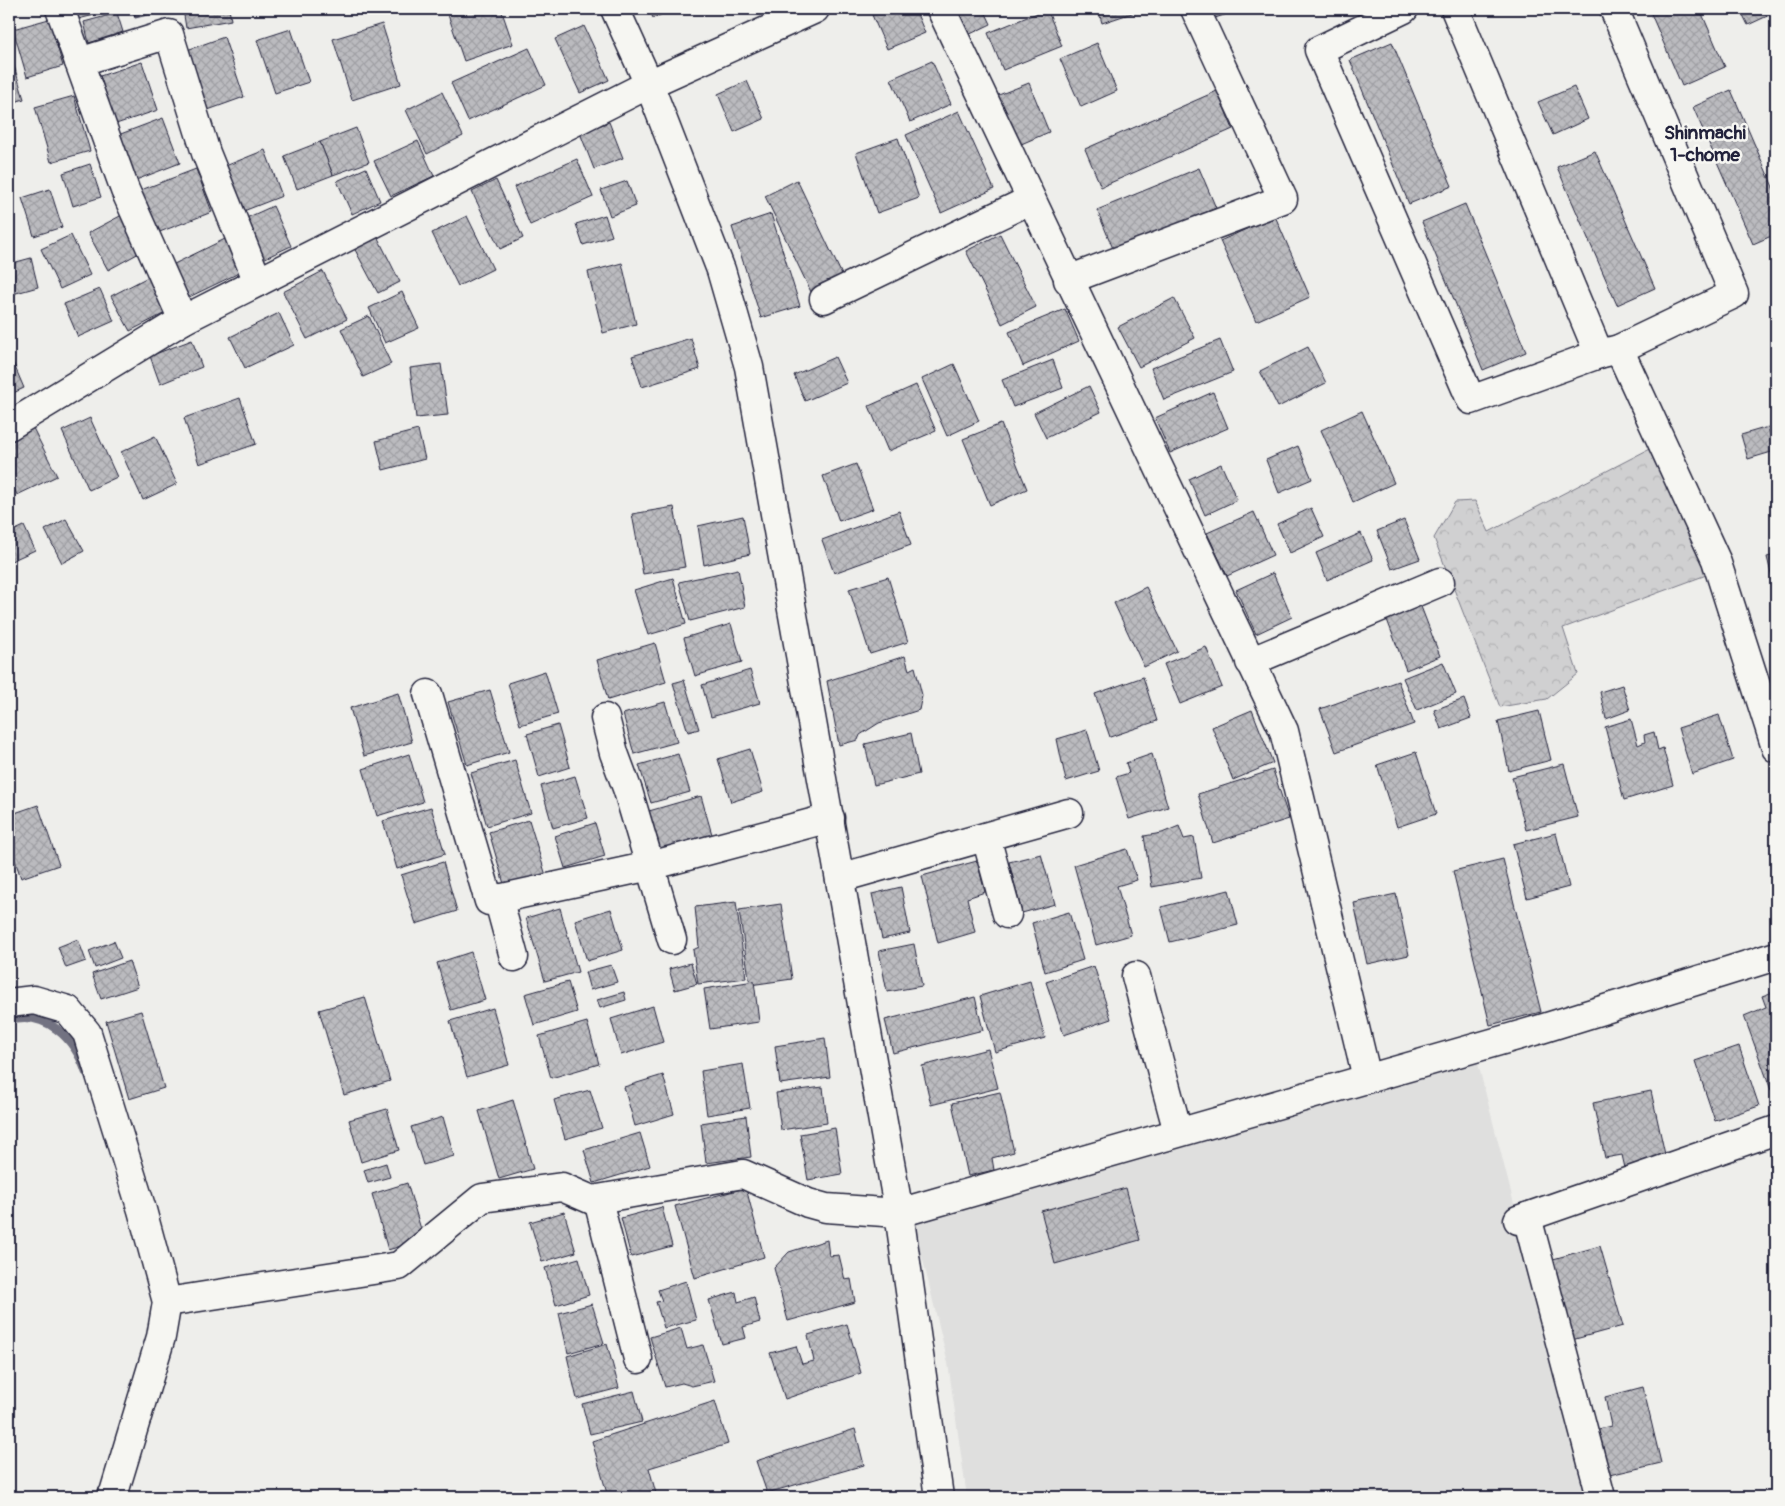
<svg xmlns="http://www.w3.org/2000/svg" width="1785" height="1506" font-family="Pangolin,sans-serif">
	<defs>
		<pattern id="forest-crowns" width="20" height="18" patternUnits="userSpaceOnUse" patternTransform="scale(1.25)"><rect width="20" height="18" fill="#d0d0d1"/><path d="M2 6a3 3 0 1 1 6 0M12 15a3 3 0 1 1 6 0" fill="none" stroke="#b2b2b4"/></pattern>
		<pattern id="building-cross-hatch" width="8" height="8" patternUnits="userSpaceOnUse" patternTransform="scale(1.25)"><rect width="8" height="8" fill="#bbbbbf"/><path d="M0 0l8 8M0 8l8-8" fill="none" stroke="#a0a0a5"/></pattern>
	</defs>
	<rect width="100%" height="100%" fill="#eeeeeb"/>
	<filter id="ink" filterUnits="userSpaceOnUse"><feTurbulence type="fractalNoise" baseFrequency=".02" numOctaves="2"/><feDisplacementMap in="SourceGraphic" scale="10" xChannelSelector="R" yChannelSelector="G"/><feConvolveMatrix kernelMatrix="1 2 1 2 8 2 1 2 1" color-interpolation-filters="sRGB"/></filter>
	<g filter="url(#ink)">
		<path fill="#dfdfde" d="M1474,1048L1589,1497H967L948,1363L923,1260L899,1213Z"/>
		<path fill="url(#forest-crowns)" stroke="#797986" d="M1655,446L1709,574L1563,628L1578,674L1547,699L1500,707L1434,538L1455,502L1475,501L1489,532Z"/>
		<g fill="none" stroke-linecap="round" stroke-linejoin="round">
			<path stroke="#727281" stroke-width="9" d="M9,1020C45,1009 75,1038 86,1072"/>
		</g>
		<g fill="url(#building-cross-hatch)" stroke="#22223b">
			<path d="M71,9H114L115,10L74,20Z"/>
			<path d="M133,9H167V10L135,18Z"/>
			<path d="M183,9H229L231,20L186,28Z"/>
			<path d="M446,9H501L513,44L464,61Z"/>
			<path d="M649,9H675L653,18Z"/>
			<path d="M886,9H915L925,33L887,49L872,15Z"/>
			<path d="M949,9H984L991,24L962,38Z"/>
			<path d="M1047,9L1062,46L1003,70L988,33Z"/>
			<path d="M1098,9H1144L1102,23Z"/>
			<path d="M1205,9H1229L1230,13L1209,20Z"/>
			<path d="M1649,9H1700L1725,67L1682,86Z"/>
			<path d="M1740,9H1776V12L1748,25Z"/>
			<path d="M117,13L123,32L89,43L84,22Z"/>
			<path d="M49,19L63,66L27,77L13,29Z"/>
			<path d="M382,24L401,84L352,100L333,39Z"/>
			<path d="M584,26L609,80L580,93L555,39Z"/>
			<path d="M291,29L309,82L275,93L257,40Z"/>
			<path d="M224,37L244,97L208,110L187,50Z"/>
			<path d="M1392,42L1452,186L1409,204L1350,60Z"/>
			<path d="M1097,43L1117,91L1081,107L1060,59Z"/>
			<path d="M529,48L546,85L468,121L451,83Z"/>
			<path d="M9,49L24,99L9,104Z"/>
			<path d="M932,61L951,104L910,122L891,79Z"/>
			<path d="M142,62L158,110L116,124L100,76Z"/>
			<path d="M747,81L764,119L734,132L718,94Z"/>
			<path d="M1029,83L1049,132L1012,148L991,98Z"/>
			<path d="M1574,87L1588,119L1553,135L1538,102Z"/>
			<path d="M1731,90L1776,194V234L1753,244L1693,107Z"/>
			<path d="M1217,91L1233,129L1101,187L1085,149Z"/>
			<path d="M442,92L463,136L427,154L406,110Z"/>
			<path d="M74,96L90,151L51,162L35,107Z"/>
			<path d="M959,111L994,189L941,213L906,135Z"/>
			<path d="M163,118L180,163L136,180L118,135Z"/>
			<path d="M609,122L623,158L594,169L580,133Z"/>
			<path d="M356,128L369,162L333,175L320,142Z"/>
			<path d="M898,138L919,198L877,213L856,153Z"/>
			<path d="M418,141L434,176L391,196L374,161Z"/>
			<path d="M320,142L333,175L297,189L284,156Z"/>
			<path d="M265,150L282,196L241,212L223,167Z"/>
			<path d="M1595,151L1655,288L1617,305L1557,167Z"/>
			<path d="M577,159L593,197L530,225L514,187Z"/>
			<path d="M90,164L101,197L73,206L63,173Z"/>
			<path d="M366,168L380,201L352,214L337,181Z"/>
			<path d="M1199,168L1216,208L1114,251L1097,210Z"/>
			<path d="M196,169L212,212L157,233L141,190Z"/>
			<path d="M496,180L523,238L500,249L472,192Z"/>
			<path d="M797,180L843,277L811,292L765,196Z"/>
			<path d="M627,181L636,206L610,216L601,190Z"/>
			<path d="M50,189L62,227L34,236L22,198Z"/>
			<path d="M1465,204L1526,352L1483,370L1422,222Z"/>
			<path d="M273,206L291,246L261,260L242,220Z"/>
			<path d="M771,214L800,306L761,318L732,227Z"/>
			<path d="M122,215L141,252L108,270L88,233Z"/>
			<path d="M605,215L612,236L583,245L576,224Z"/>
			<path d="M467,216L493,269L458,286L432,233Z"/>
			<path d="M1275,216L1310,297L1256,321L1220,241Z"/>
			<path d="M376,234L400,282L378,293L353,246Z"/>
			<path d="M1000,234L1036,307L1002,324L966,251Z"/>
			<path d="M71,235L90,275L60,289L41,249Z"/>
			<path d="M225,239L241,272L185,299L170,266Z"/>
			<path d="M31,258L38,287L9,295V264Z"/>
			<path d="M622,263L636,324L603,333L588,272Z"/>
			<path d="M323,271L347,319L307,339L283,292Z"/>
			<path d="M148,277L167,312L130,331L111,296Z"/>
			<path d="M100,289L114,321L78,337L64,304Z"/>
			<path d="M402,292L419,328L385,343L369,308Z"/>
			<path d="M1174,298L1195,338L1139,367L1118,327Z"/>
			<path d="M1065,309L1079,341L1023,366L1009,332Z"/>
			<path d="M279,313L294,345L245,368L230,337Z"/>
			<path d="M369,316L391,364L363,377L341,329Z"/>
			<path d="M691,338L700,369L642,387L632,356Z"/>
			<path d="M192,340L202,367L160,384L150,356Z"/>
			<path d="M1220,340L1233,372L1164,400L1151,368Z"/>
			<path d="M1308,347L1326,383L1278,407L1260,371Z"/>
			<path d="M9,353L24,388L9,395Z"/>
			<path d="M835,357L847,383L805,401L794,375Z"/>
			<path d="M1053,360L1063,388L1013,407L1002,380Z"/>
			<path d="M441,364L448,415L416,418L410,368Z"/>
			<path d="M954,364L979,421L947,436L922,379Z"/>
			<path d="M916,385L936,431L888,451L869,406Z"/>
			<path d="M1089,386L1101,412L1046,438L1034,413Z"/>
			<path d="M1213,392L1228,428L1170,453L1155,418Z"/>
			<path d="M240,398L256,444L199,464L184,418Z"/>
			<path d="M1362,411L1394,483L1353,502L1321,430Z"/>
			<path d="M90,418L117,477L89,490L62,431Z"/>
			<path d="M1001,424L1027,489L990,505L963,439Z"/>
			<path d="M32,426L57,476L17,495L9,477V438Z"/>
			<path d="M1768,427L1775,451L1748,459L1741,435Z"/>
			<path d="M418,430L425,459L383,470L376,441Z"/>
			<path d="M155,436L177,484L143,500L121,452Z"/>
			<path d="M1298,446L1312,479L1279,493L1266,460Z"/>
			<path d="M856,464L873,509L839,521L823,476Z"/>
			<path d="M1221,464L1237,500L1205,515L1189,479Z"/>
			<path d="M674,507L685,567L643,574L632,514Z"/>
			<path d="M1311,508L1324,537L1290,553L1277,524Z"/>
			<path d="M899,511L911,545L834,573L822,540Z"/>
			<path d="M1254,512L1273,555L1227,576L1207,533Z"/>
			<path d="M743,516L750,554L704,565L698,526Z"/>
			<path d="M66,519L84,551L62,563L45,530Z"/>
			<path d="M1404,520L1420,559L1392,569L1377,531Z"/>
			<path d="M24,526L35,550L9,562V533Z"/>
			<path d="M1361,533L1373,560L1327,580L1316,553Z"/>
			<path d="M1776,555V594L1767,557Z"/>
			<path d="M738,569L745,607L690,621L679,582Z"/>
			<path d="M1273,573L1292,617L1256,634L1236,590Z"/>
			<path d="M888,577L908,642L870,654L849,589Z"/>
			<path d="M673,578L686,624L648,635L634,590Z"/>
			<path d="M1146,587L1177,651L1144,667L1114,603Z"/>
			<path d="M1420,604L1440,656L1406,670L1386,617Z"/>
			<path d="M731,624L742,662L695,676L684,638Z"/>
			<path d="M655,643L666,682L608,700L597,660Z"/>
			<path d="M1206,647L1222,687L1180,704L1164,664Z"/>
			<path d="M905,656L909,670L915,667L922,695L919,710L879,723L860,735L858,740L839,745L827,681Z"/>
			<path d="M1443,662L1456,694L1417,710L1403,678Z"/>
			<path d="M750,670L760,703L711,717L702,685Z"/>
			<path d="M545,671L558,714L520,725L508,683Z"/>
			<path d="M1143,677L1157,721L1110,737L1095,694Z"/>
			<path d="M684,680L699,729L688,732L673,683Z"/>
			<path d="M1398,681L1414,724L1336,752L1320,709Z"/>
			<path d="M1622,685L1630,710L1606,719L1600,692Z"/>
			<path d="M490,690L509,752L467,765L448,702Z"/>
			<path d="M398,693L412,742L364,756L350,708Z"/>
			<path d="M1464,699L1471,718L1441,729L1434,710Z"/>
			<path d="M665,702L677,742L634,754L623,714Z"/>
			<path d="M1252,710L1273,763L1233,780L1212,727Z"/>
			<path d="M1539,711L1551,760L1509,771L1498,721Z"/>
			<path d="M1719,715L1733,760L1692,774L1678,728Z"/>
			<path d="M1631,719L1638,745L1645,742L1644,735L1654,732L1658,750L1663,748L1673,785L1624,800L1605,727Z"/>
			<path d="M558,725L570,767L539,777L527,734Z"/>
			<path d="M1087,730L1099,771L1066,781L1057,739Z"/>
			<path d="M911,733L919,774L874,785L865,744Z"/>
			<path d="M750,749L763,792L731,802L718,759Z"/>
			<path d="M1416,752L1436,814L1397,827L1377,765Z"/>
			<path d="M409,754L423,802L377,816L363,769Z"/>
			<path d="M678,754L690,792L651,803L639,765Z"/>
			<path d="M1152,754L1168,807L1129,819L1116,777L1129,773L1126,763Z"/>
			<path d="M515,760L531,813L487,826L471,773Z"/>
			<path d="M1564,764L1578,817L1526,830L1512,777Z"/>
			<path d="M1273,770L1289,819L1213,843L1198,794Z"/>
			<path d="M575,776L588,818L553,828L541,786Z"/>
			<path d="M701,796L713,838L662,854L649,811Z"/>
			<path d="M38,805L59,865L21,878L9,843V815Z"/>
			<path d="M431,807L445,854L397,869L383,821Z"/>
			<path d="M529,820L547,879L506,891L489,832Z"/>
			<path d="M595,823L605,856L565,868L555,836Z"/>
			<path d="M1179,826L1184,839L1194,837L1201,878L1152,887L1144,836L1162,833Z"/>
			<path d="M1556,833L1569,887L1527,898L1513,844Z"/>
			<path d="M1127,849L1137,880L1117,886L1131,935L1096,945L1074,865Z"/>
			<path d="M1041,854L1055,904L1022,913L1009,862Z"/>
			<path d="M1503,859L1541,1012L1490,1025L1453,871Z"/>
			<path d="M977,861L985,892L967,898L975,932L938,943L922,876Z"/>
			<path d="M443,862L457,911L416,924L401,875Z"/>
			<path d="M901,887L910,933L882,939L872,894Z"/>
			<path d="M1229,890L1238,925L1170,942L1161,907Z"/>
			<path d="M1396,894L1409,955L1367,964L1354,903Z"/>
			<path d="M736,902L746,978L698,984L693,950L699,947L695,907Z"/>
			<path d="M781,904L792,979L750,985L739,910Z"/>
			<path d="M560,908L578,972L545,981L526,918Z"/>
			<path d="M611,909L623,950L587,961L575,920Z"/>
			<path d="M1069,912L1083,960L1045,972L1032,923Z"/>
			<path d="M78,939L86,961L66,968L58,947Z"/>
			<path d="M114,941L121,958L95,968L89,951Z"/>
			<path d="M914,944L922,986L887,992L879,951Z"/>
			<path d="M471,952L485,1000L451,1010L437,963Z"/>
			<path d="M129,961L138,987L101,999L92,974Z"/>
			<path d="M691,963L697,984L675,990L669,969Z"/>
			<path d="M611,965L617,982L590,990L585,972Z"/>
			<path d="M1094,966L1111,1019L1064,1035L1046,982Z"/>
			<path d="M754,981L759,1022L710,1029L704,989Z"/>
			<path d="M1030,981L1045,1038L995,1052L980,996Z"/>
			<path d="M568,982L577,1012L534,1025L525,994Z"/>
			<path d="M1776,991V1088L1771,1090L1744,1016L1766,1007L1762,996Z"/>
			<path d="M624,992L626,1000L600,1008L597,1000Z"/>
			<path d="M365,997L390,1081L344,1095L319,1010Z"/>
			<path d="M975,997L983,1030L893,1053L885,1020Z"/>
			<path d="M653,1006L663,1042L621,1055L611,1019Z"/>
			<path d="M493,1008L509,1065L467,1077L450,1021Z"/>
			<path d="M141,1011L164,1088L129,1099L106,1021Z"/>
			<path d="M587,1022L599,1064L551,1078L539,1036Z"/>
			<path d="M825,1038L830,1077L780,1084L775,1046Z"/>
			<path d="M1739,1046L1759,1106L1715,1121L1695,1061Z"/>
			<path d="M988,1049L998,1088L931,1105L922,1066Z"/>
			<path d="M743,1064L750,1108L707,1115L701,1071Z"/>
			<path d="M663,1075L674,1114L635,1126L624,1087Z"/>
			<path d="M823,1087L827,1123L781,1130L776,1093Z"/>
			<path d="M590,1090L602,1128L565,1139L554,1100Z"/>
			<path d="M1651,1091L1666,1159L1625,1168L1622,1155L1605,1158L1593,1103Z"/>
			<path d="M1000,1092L1014,1152L992,1158L994,1170L968,1176L952,1103Z"/>
			<path d="M513,1100L533,1169L499,1179L479,1111Z"/>
			<path d="M387,1109L399,1150L361,1162L349,1120Z"/>
			<path d="M746,1116L751,1157L706,1163L701,1123Z"/>
			<path d="M443,1117L454,1156L423,1165L411,1127Z"/>
			<path d="M835,1128L842,1174L808,1180L800,1134Z"/>
			<path d="M640,1133L650,1166L594,1183L584,1150Z"/>
			<path d="M386,1163L390,1177L368,1183L364,1170Z"/>
			<path d="M407,1183L424,1239L388,1250L372,1194Z"/>
			<path d="M746,1188L764,1257L695,1278L675,1206Z"/>
			<path d="M1126,1188L1140,1240L1055,1264L1041,1211Z"/>
			<path d="M662,1207L672,1246L631,1257L621,1218Z"/>
			<path d="M564,1212L576,1252L542,1262L530,1222Z"/>
			<path d="M827,1240L829,1256L839,1255L845,1280L851,1279L855,1302L788,1321L774,1268L789,1252Z"/>
			<path d="M1600,1246L1623,1326L1568,1341L1546,1261Z"/>
			<path d="M579,1258L589,1295L556,1305L545,1268Z"/>
			<path d="M686,1281L696,1320L664,1328L656,1302L662,1301L658,1290Z"/>
			<path d="M736,1292L738,1302L754,1297L760,1322L743,1327L746,1338L722,1344L709,1300Z"/>
			<path d="M592,1304L604,1343L568,1353L559,1313Z"/>
			<path d="M847,1324L861,1373L785,1399L770,1353L796,1346L802,1364L814,1361L808,1335Z"/>
			<path d="M681,1328L687,1349L703,1345L714,1381L692,1386L682,1383L665,1387L650,1337Z"/>
			<path d="M607,1344L619,1388L577,1399L567,1356Z"/>
			<path d="M1643,1387L1661,1463L1605,1476L1594,1430L1611,1426L1605,1397Z"/>
			<path d="M634,1391L642,1422L590,1434L582,1404Z"/>
			<path d="M715,1401L728,1444L649,1468L657,1497H608L592,1441Z"/>
			<path d="M855,1429L864,1465L767,1493L756,1461Z"/>
		</g>
		<g fill="none" stroke-linecap="round" stroke-linejoin="round">
			<g stroke="#22223b" stroke-width="31">
				<g id="street">
					<path d="M60,9L125,190L183,320"/>
					<path d="M941,9L1284,731L1367,1078"/>
					<path d="M1404,9L1319,50L1471,400L1599,354L1619,349L1734,294L1614,9"/>
					<path d="M1455,9L1599,354"/>
					<path d="M79,62L169,34L206,153L258,282"/>
					<path d="M1068,280L1283,199L1195,9"/>
					<path d="M824,299L1030,200"/>
					<path d="M1619,349L1716,560L1776,748"/>
					<path d="M9,426L183,320L649,84L815,9"/>
					<path d="M1250,662L1440,582"/>
					<path d="M428,694L489,901L650,866L830,818"/>
					<path d="M605,718L614,753L628,791L672,940"/>
					<path d="M986,837L1007,914"/>
					<path d="M840,878L1069,813"/>
					<path d="M498,898L514,957"/>
					<path d="M1136,976L1178,1132"/>
					<path d="M9,1003L34,1000L68,1010L87,1033L142,1210L167,1302L161,1337L113,1496L111,1497"/>
					<path d="M598,1200L638,1359"/>
					<path d="M1527,1217L1601,1497"/>
					<path d="M1518,1220L1776,1130"/>
					<path d="M167,1302L399,1266L482,1198L562,1187L592,1200L743,1174L808,1203L826,1208L899,1213L1541,1029L1776,956"/>
				</g>
			</g>
			<g stroke="#22223b" stroke-width="31">
				<path id="secondary" d="M615,9L649,84L721,270L749,367L899,1213L939,1497"/>
			</g>
			<use href="#street" stroke="#f6f6f2" stroke-width="28"/>
			<use href="#secondary" stroke="#f6f6f2" stroke-width="28"/>
		</g>
	</g>
	<g text-anchor="middle" dominant-baseline="central" stroke-width="5" stroke-linejoin="round" paint-order="stroke">
		<g font-size="19" font-weight="bold" fill="#22223b" stroke="#f6f6f2">
			<text x="1705" y="133">Shinmachi<tspan x="1705" dy="22">1-chome</tspan></text>
		</g>
	</g>
	<rect width="1785" height="1506" fill="none" stroke="#f6f6f2" stroke-width="30"/>
	<rect x="15" y="15" width="1755" height="1476" fill="none" stroke="#22223b" stroke-width="2" filter="url(#ink)"/>
</svg>
